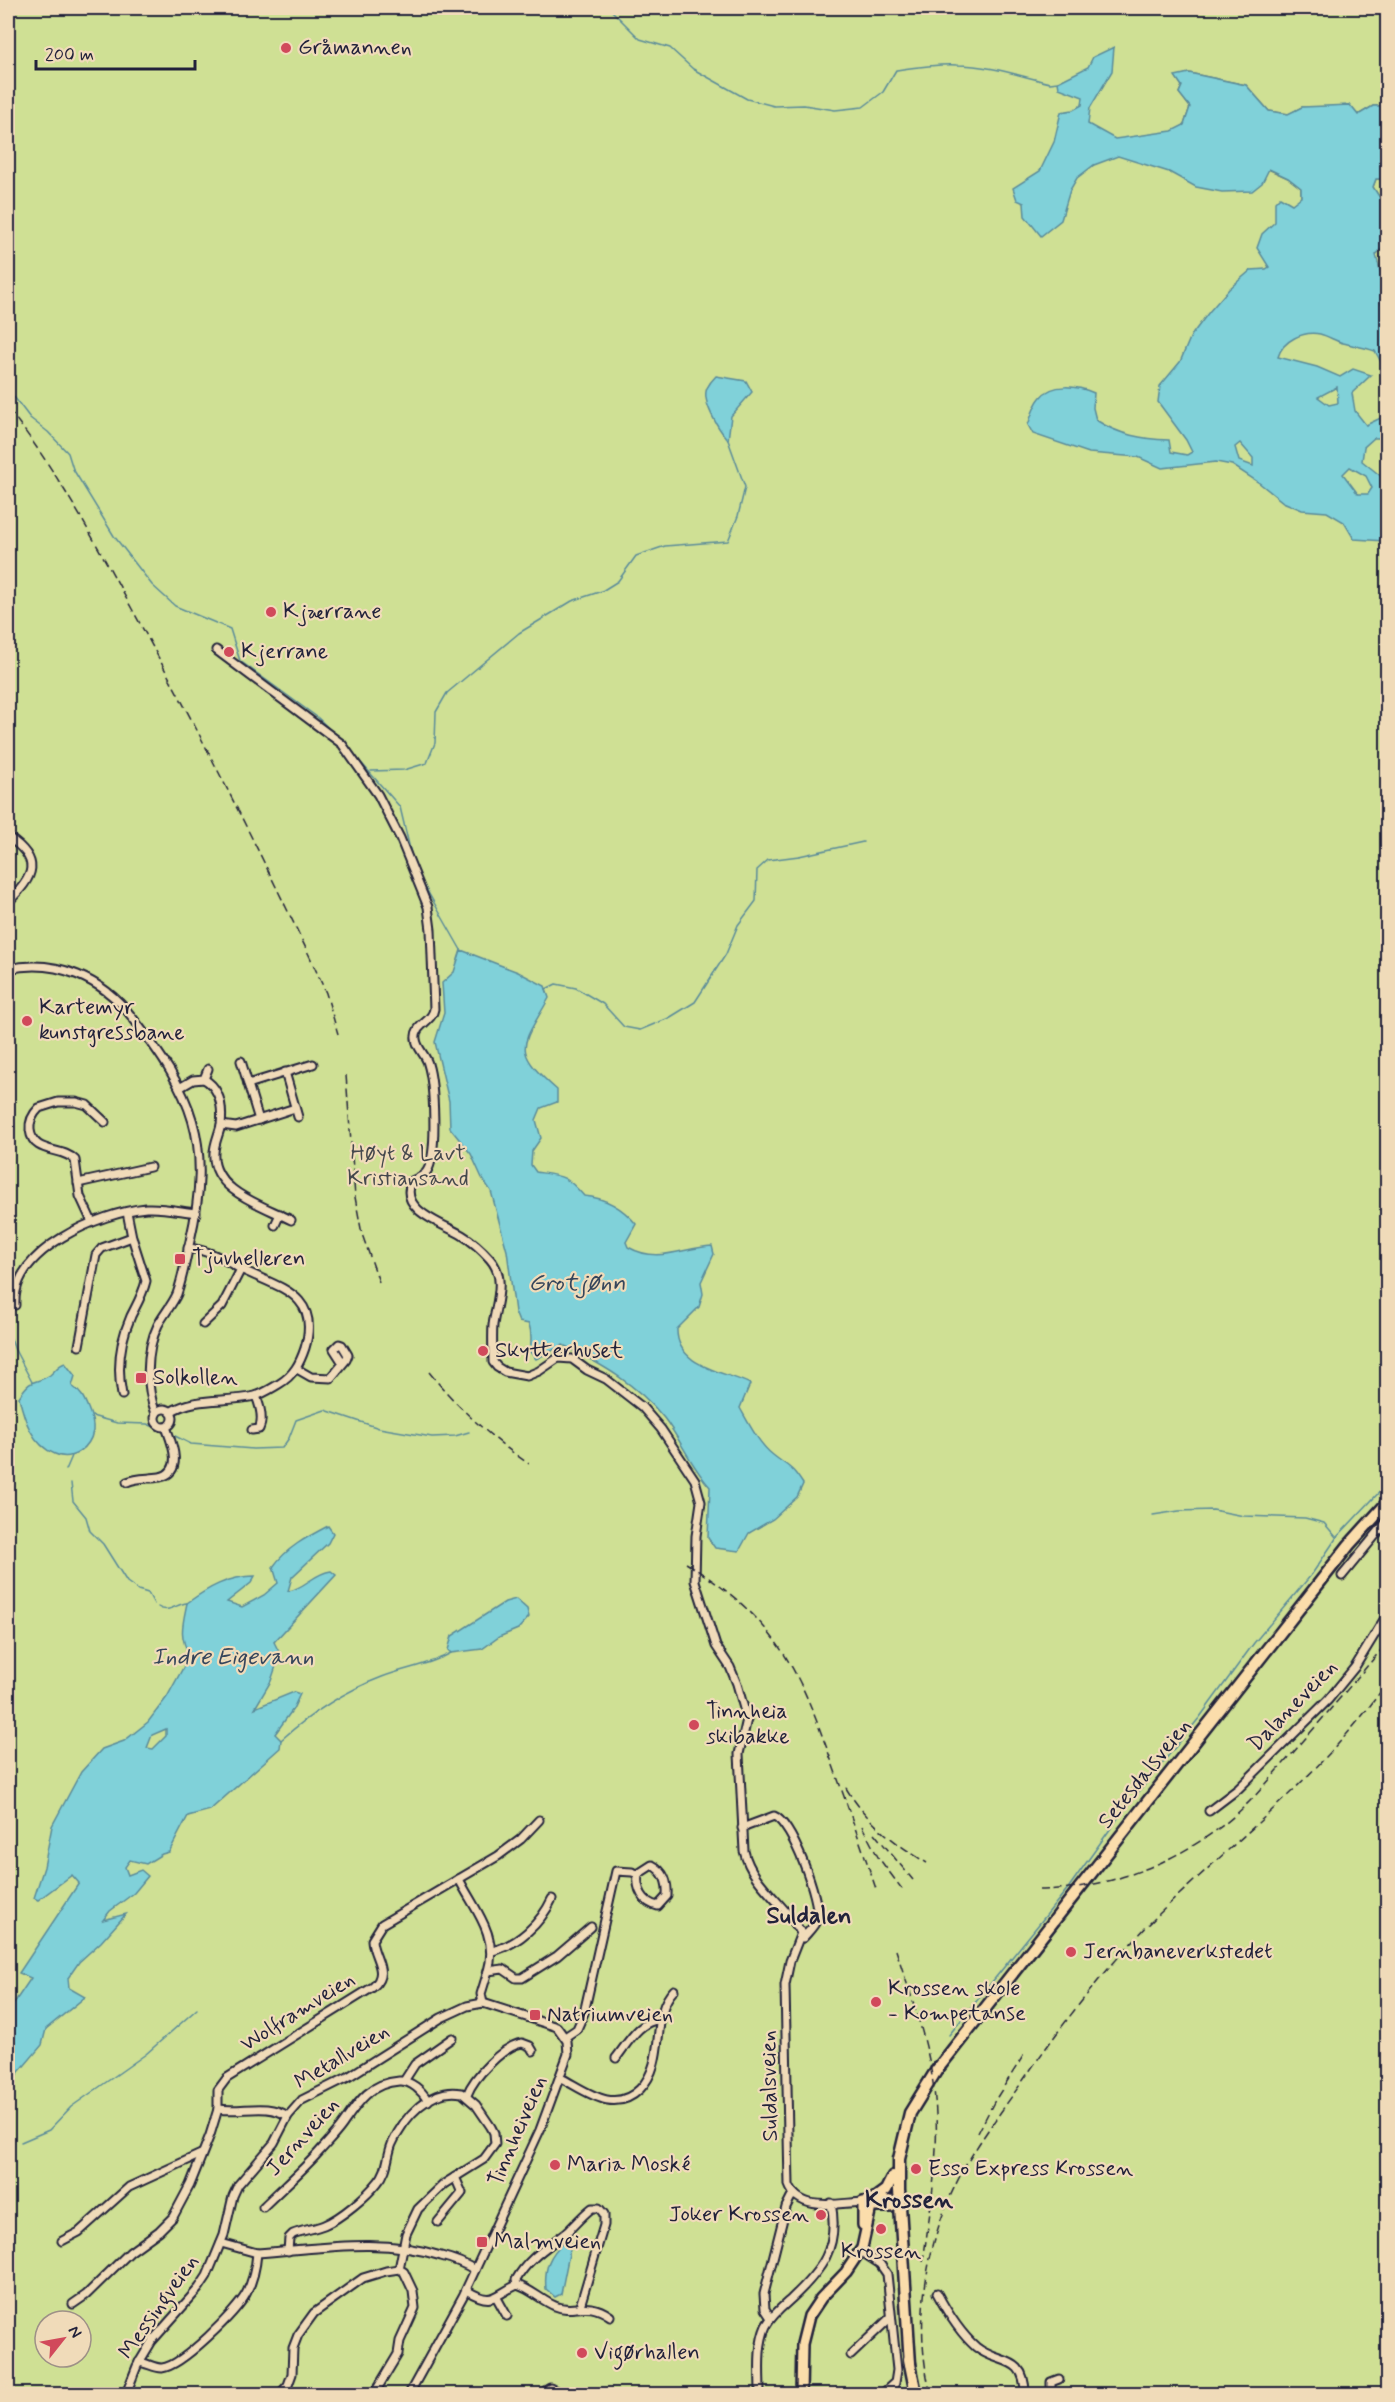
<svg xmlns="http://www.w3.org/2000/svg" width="1395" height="2402" font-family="Mynerve,sans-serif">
	<rect width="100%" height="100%" fill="#e9d5c4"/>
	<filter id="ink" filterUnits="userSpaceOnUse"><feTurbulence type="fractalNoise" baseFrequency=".0167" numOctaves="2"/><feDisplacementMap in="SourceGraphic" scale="12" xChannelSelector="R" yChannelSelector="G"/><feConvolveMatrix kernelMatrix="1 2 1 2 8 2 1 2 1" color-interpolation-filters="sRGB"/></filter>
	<g filter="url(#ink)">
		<g fill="#cfe094" stroke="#788168" stroke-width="1.5" fill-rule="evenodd">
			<path d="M8,8H1387V106H1373L1358,115L1353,109L1302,107L1289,114L1269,111L1246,85L1189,73L1176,77L1182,86L1179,93L1190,107L1184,125L1181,127L1264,178L1268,169L1288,178L1301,188V197L1381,250H1387V2394H8ZM45,2321H81V2357H45Z"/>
			<path d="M1376,179H1387V209L1373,187Z"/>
		</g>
		<g fill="#80d1d9" stroke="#5a8b9a" stroke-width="1.5" fill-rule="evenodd">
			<path d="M1114,47L1112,71L1090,108L1088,124L1115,139L1172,131L1184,125L1190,107L1179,93L1182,86L1175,76L1189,73L1246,85L1269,111L1288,114L1302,107L1350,105L1358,115L1373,106H1387V179H1376L1373,187L1387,209V250H1380L1376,255L1384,285L1381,303L1384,306L1387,305V367L1385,369L1375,351C1364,347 1354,346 1343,343C1335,341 1328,336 1320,334C1303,331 1283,340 1278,357L1317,367L1340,377L1353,369L1371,375L1352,393L1355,411L1366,425L1387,415V438H1374L1364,447L1362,461L1387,481L1388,538L1385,541L1354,539L1344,522L1327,512L1302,510L1283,502L1258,482L1232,465L1216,462L1162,468L1138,457L1089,453L1033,434L1028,425C1031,417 1034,405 1040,398C1052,382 1078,386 1094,393L1093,408L1096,420C1119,435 1142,439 1169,440L1171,452L1187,455L1192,452L1186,440L1158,402L1160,386L1180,362L1191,336L1209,312L1229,289L1251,270L1266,269L1269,267L1257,248L1262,234L1275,222V202L1280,197L1292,204L1301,197V188L1288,178L1269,169L1262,183L1252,191L1222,192L1196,187L1169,172L1118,156L1094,165L1077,178L1070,190L1061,220L1041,236L1025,216L1024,203L1017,200L1013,188L1040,171L1054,142L1061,112L1073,110L1082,105L1083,97L1059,88L1058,82L1088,67L1093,57ZM1337,387L1338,403L1329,405L1318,397ZM1240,443L1253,458V466L1239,461L1235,447ZM1350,467L1366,476L1372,488L1368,494H1358L1343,474Z"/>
			<path d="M716,376L746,381L752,392L731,416L728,440C719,430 701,401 707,388C709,384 713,379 716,376Z"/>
			<path d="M461,950L518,972L545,986L549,998C522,1047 510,1048 557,1090V1102L541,1108L536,1120L541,1138L532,1151L531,1165L536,1172C562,1176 566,1175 584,1196C606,1198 622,1207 636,1224L626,1242L628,1247C658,1264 681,1248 712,1246L714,1254L701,1282L703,1294L699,1307L677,1329C676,1367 724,1371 750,1384L740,1408C749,1424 759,1444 773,1455C789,1468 791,1465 803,1484L797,1497L773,1519L749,1533L739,1551L715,1548L708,1538L710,1487C691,1466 681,1440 664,1418C637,1384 601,1364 563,1345L536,1359L530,1352C531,1342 532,1334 529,1324L519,1322L515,1312L507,1251L491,1191L482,1178L471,1154L450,1128L449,1101L435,1042L444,1013L442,983L454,972Z"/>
			<path d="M65,1363L75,1376L72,1386C81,1392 84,1398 88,1408C91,1415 94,1423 93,1431C90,1448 72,1462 55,1454C32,1445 24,1419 19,1397C33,1375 34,1386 50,1375C56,1370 58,1365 65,1363Z"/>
			<path d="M328,1526L333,1533L328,1543L292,1577L288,1591C304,1589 314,1573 331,1571L336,1575L274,1642L280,1654L271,1681L255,1708L294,1692L300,1694L293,1709L275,1734L281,1740L280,1748L210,1810L188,1816L169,1852L162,1854L146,1864L130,1860L125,1867L128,1875L141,1870L148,1876L134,1893L110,1911L103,1920L126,1914L101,1942L79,1962L68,1978L69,1988L85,1997L46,2029L42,2045L8,2085V2012L31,1978L19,1973L79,1883L72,1875L38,1900L34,1898L44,1867L52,1826L81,1772L102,1749L124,1741L148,1722L167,1697L190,1655C178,1637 183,1623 187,1603C208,1588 228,1576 255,1576L251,1583L227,1602L242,1607L264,1595L278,1583L273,1567C286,1548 307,1537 328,1526ZM166,1729V1736L153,1749L147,1748L152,1735Z"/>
			<path d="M516,1599L527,1609L529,1617L518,1629L499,1637L482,1649L451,1653L448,1650L452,1636L505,1602Z"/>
			<path d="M565,2241L571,2244L561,2294L555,2297L546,2289C544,2268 549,2255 565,2241Z"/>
		</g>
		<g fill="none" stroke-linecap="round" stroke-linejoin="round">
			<g stroke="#5a8b9a" stroke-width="1.5">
				<path d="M609,8L640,39L670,48L693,69L747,99L774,106L804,105L835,110L863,107L883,92L896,70C917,67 937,64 957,65C989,65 1020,76 1050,83L1058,82"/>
				<path d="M8,389L30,418L48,432L68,453L73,469L114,536L152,585L175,606L230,629L240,661L317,717L340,739"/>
				<path d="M349,749L400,807L413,862"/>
				<path d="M371,771L404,770L427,763L435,743L436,712L447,693L519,633L572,601L602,591L618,581L636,556L665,546L728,541L738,516L745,487L728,440"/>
				<path d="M421,880L461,950"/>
				<path d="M546,989L556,984L576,988L603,1004L624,1027L640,1030L669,1018L695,1002L726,954L738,925L756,901L757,870L768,860L799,856L863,842"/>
				<path d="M8,1331L15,1350L32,1382"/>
				<path d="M92,1416L117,1423L147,1424L164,1431"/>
				<path d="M171,1434L191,1444L253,1449L282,1448L289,1438L296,1420L325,1410L379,1428L432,1437L455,1436L469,1432"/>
				<path d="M66,1470L72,1456"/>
				<path d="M71,1483L73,1501L86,1517L90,1531L103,1544L127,1582L138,1590L148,1593L154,1604"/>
				<path d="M1153,1515L1179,1511L1213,1510L1244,1516L1305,1518L1324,1523L1336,1537"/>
				<path d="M158,1607C168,1614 176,1604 187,1603"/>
				<path d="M281,1740C310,1714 345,1691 382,1677C405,1668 430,1665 451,1653"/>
				<path d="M949,2035L1069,1887L1123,1811L1200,1717L1254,1643L1312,1574L1337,1537L1388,1483"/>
				<path d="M21,2142L49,2130L71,2107L146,2054L197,2009"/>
			</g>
			<g stroke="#22223b" stroke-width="11">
				<g id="minor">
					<path d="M216,650L342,744L378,795L400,838L428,907L431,930L434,1009C432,1023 414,1024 416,1039C417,1049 426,1055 428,1064C434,1083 438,1155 427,1171C424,1176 417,1178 412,1181C397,1210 444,1224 462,1235C472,1241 482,1250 490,1259C507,1278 496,1303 493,1325C492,1337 493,1350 493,1362L497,1367L505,1372L527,1376L539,1371L558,1358L572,1359L587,1370L606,1379L642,1407L661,1429L695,1480L701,1502L696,1536L695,1581L716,1646L730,1667L737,1684L747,1719L739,1754L744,1851C752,1885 785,1903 801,1933L790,1961L785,1985L789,2185C799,2213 839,2203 863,2202L866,2204"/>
					<path d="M8,837C42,860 35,876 8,902"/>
					<path d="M8,969C56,958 103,979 132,1017C193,1095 213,1141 190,1241C186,1258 183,1277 177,1294C172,1305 164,1314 158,1325C145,1352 146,1387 156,1414"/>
					<path d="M241,1061L259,1120"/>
					<path d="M285,1072L298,1117"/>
					<path d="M204,1079C221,1089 223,1107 221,1125L236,1127L295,1108"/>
					<path d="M248,1084L313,1064"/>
					<path d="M181,1087L193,1080L204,1079L208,1069"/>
					<path d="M221,1125C219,1134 214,1144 214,1153C211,1191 265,1206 291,1220"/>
					<path d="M78,1183L150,1167"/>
					<path d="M92,1222L80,1196L75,1160C62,1146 33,1155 30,1130C29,1121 33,1114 39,1108L58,1102H76L87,1105L105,1122"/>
					<path d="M275,1225L280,1214"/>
					<path d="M15,1305C12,1249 100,1213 146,1208C163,1207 179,1211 196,1213"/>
					<path d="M203,1324L222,1306L241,1269"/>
					<path d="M79,1346L96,1255L102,1248L132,1237"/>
					<path d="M297,1369L311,1377L331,1378L346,1360L348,1355L342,1345L339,1344L334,1349L343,1363"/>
					<path d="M122,1395C117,1369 120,1341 131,1316C137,1304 143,1294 146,1281L132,1237L127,1212"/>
					<circle cx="164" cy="1418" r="9"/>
					<path d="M170,1412C197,1396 225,1403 255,1396C263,1394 272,1388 279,1384C294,1375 300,1363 305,1348C321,1295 280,1288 243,1270C224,1260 210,1250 188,1248"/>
					<path d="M252,1430L259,1429C264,1419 260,1406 256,1396"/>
					<path d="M127,1482C138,1477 149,1479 160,1477C185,1472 171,1441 166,1427"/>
					<path d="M1342,1576L1388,1520"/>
					<path d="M1209,1811L1238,1789L1328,1700L1355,1667L1388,1613"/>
					<path d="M742,1828L774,1816C792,1823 821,1901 817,1919C815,1926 808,1932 803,1938L801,1937"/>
					<path d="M652,1865C664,1871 668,1883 667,1896L658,1906C643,1903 636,1889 638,1874Z"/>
					<path d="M459,1879C474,1909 499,1935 488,1971L503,1969L516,1978H522L557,1956L591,1927"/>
					<path d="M492,1951C518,1945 541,1923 552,1899"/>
					<path d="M483,2003L481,1994L488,1971"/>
					<path d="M565,2037L577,2029L584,2013L616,1871L632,1872L638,1874"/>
					<path d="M616,2058C627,2044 641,2018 661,2020"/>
					<path d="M561,2078C586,2091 614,2115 640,2089C668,2060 649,2016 674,1990"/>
					<path d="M404,2081L415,2064L452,2038"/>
					<path d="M467,2095C473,2078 503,2046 522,2043L530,2046L533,2051"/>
					<path d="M218,2109C243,2113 265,2102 288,2116"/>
					<path d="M263,2207C281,2189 301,2172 319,2152C327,2143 336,2134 343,2124C358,2102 370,2083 399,2081C411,2080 422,2091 428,2101"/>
					<path d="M438,2222L462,2193L455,2177"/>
					<path d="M62,2241L79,2232L129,2187L201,2154"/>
					<path d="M288,2251L289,2238L293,2234C303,2230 314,2229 324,2225C341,2218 367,2196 378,2182C388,2171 387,2156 392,2144C404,2117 430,2087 462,2093L476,2105L491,2127L494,2133L495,2144L484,2159L444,2184L418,2209L406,2234L399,2269"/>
					<path d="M860,2251L880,2264L887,2274L897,2370L895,2383L889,2394"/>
					<path d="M257,2253C319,2249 380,2237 441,2256C453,2259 464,2263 475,2270"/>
					<path d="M517,2285L516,2280C528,2258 549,2246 568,2231C576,2223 583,2215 592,2208H599L604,2214V2225L580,2306"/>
					<path d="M466,2290C494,2307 494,2295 517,2285C531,2289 542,2301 555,2306C574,2314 586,2299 610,2316"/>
					<path d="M937,2293C947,2312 960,2333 976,2347C999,2366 1025,2353 1025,2394"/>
					<path d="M497,2298L507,2316"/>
					<path d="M73,2304L86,2295L130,2252L159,2231L173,2217L190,2185L210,2135L218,2109V2090L227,2078L373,1987C390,1972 373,1958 372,1940L382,1924L498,1856L521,1839L539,1820"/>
					<path d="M771,2318L765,2309L764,2294L786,2207L791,2197L795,2195"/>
					<path d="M851,2355L891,2317"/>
					<path d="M139,2362C147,2363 154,2368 162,2368C182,2366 236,2312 246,2294C252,2283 256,2266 257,2253L221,2243"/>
					<path d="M126,2394L137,2366L152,2341L199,2288L207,2276L224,2235L233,2196L238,2185L274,2143L288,2116L302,2100L348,2077L441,2018L467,2006L483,2003L557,2027L567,2041L568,2054L540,2130L463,2296L409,2394"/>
					<path d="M280,2394L288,2385L292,2374L293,2348L298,2335L314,2313L363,2278L386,2271L399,2269L404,2272L413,2291L415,2308L400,2341L398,2354L374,2394"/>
					<path d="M540,2394L550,2388L562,2394"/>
					<path d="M760,2394C760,2373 757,2346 766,2326C772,2315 782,2307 791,2299C821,2271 840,2248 831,2203"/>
					<path d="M882,2394L893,2384"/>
					<path d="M1051,2394V2382L1059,2379"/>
				</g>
			</g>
			<g stroke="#22223b" stroke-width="14">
				<g id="major">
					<path d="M863,2225V2202L880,2200L900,2202"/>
					<path d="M801,2394L802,2344L809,2316L821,2298L846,2272L862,2248L871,2207H891L900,2202"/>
				</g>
			</g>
			<g stroke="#22223b" stroke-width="15">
				<g id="highway">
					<path d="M871,2201L886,2190L893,2176"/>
					<path d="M909,2359L916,2394"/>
					<path d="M910,2364L899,2190V2159L910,2113L936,2071L1349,1545L1388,1502"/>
				</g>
			</g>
			<use href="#minor" stroke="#f0dbb9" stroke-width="7"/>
			<use href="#major" stroke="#fbddab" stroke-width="9"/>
			<use href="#highway" stroke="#fbddab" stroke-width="10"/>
			<g stroke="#22223b" stroke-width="1.5" stroke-dasharray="9 4.5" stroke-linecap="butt">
				<path d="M8,409C57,470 94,540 132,609C195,723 254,840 310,957L326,993L338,1034"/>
				<path d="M346,1075L355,1197L362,1234L379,1282"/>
				<path d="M429,1372C458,1408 491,1438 529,1464"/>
				<path d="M686,1563C720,1584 751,1608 775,1641C801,1676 815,1716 830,1757C846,1802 862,1847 877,1892"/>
				<path d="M846,1788C865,1820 895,1844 927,1863"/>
				<path d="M862,1826L878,1857L902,1889"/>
				<path d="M874,1833L913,1880"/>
				<path d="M1039,1890C1104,1889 1166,1867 1218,1829C1247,1808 1269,1780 1292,1754C1324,1717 1356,1679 1388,1642"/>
				<path d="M896,1950C910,1994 927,2038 933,2083C942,2143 931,2203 923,2262"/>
				<path d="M978,2133L994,2102L1025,2053"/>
				<path d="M931,2394C913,2328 925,2247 955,2186C973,2148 1000,2114 1024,2079C1065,2020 1108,1965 1159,1914C1237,1838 1326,1772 1388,1681"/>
			</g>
		</g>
	</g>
	<g fill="#d1495b" stroke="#f0dbb9" stroke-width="2">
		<circle cx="286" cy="48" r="6"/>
		<circle cx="271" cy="612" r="6"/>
		<circle cx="229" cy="652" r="6"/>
		<circle cx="27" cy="1021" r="6"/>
		<rect x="174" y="1253" width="12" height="12" rx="3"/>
		<circle cx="483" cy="1351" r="6"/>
		<rect x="135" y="1372" width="12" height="12" rx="3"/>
		<circle cx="694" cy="1725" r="6"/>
		<circle cx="1071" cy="1952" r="6"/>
		<circle cx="876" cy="2002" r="6"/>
		<rect x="529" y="2009" width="12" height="12" rx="3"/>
		<circle cx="555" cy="2165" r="6"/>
		<circle cx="916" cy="2169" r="6"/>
		<circle cx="821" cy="2215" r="6"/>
		<circle cx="881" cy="2229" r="6"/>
		<rect x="476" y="2236" width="12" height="12" rx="3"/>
		<circle cx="582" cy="2353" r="6"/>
	</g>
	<g text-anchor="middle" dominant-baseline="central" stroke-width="4.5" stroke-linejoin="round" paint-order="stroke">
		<g font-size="22" fill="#22223b" stroke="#f0dbb9" text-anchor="start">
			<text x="298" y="48">Gråmannen</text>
			<text x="283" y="612">Kjærrane</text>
			<text x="241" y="652">Kjerrane</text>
			<text x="39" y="1008">Kartemyr<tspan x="39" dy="25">kunstgressbane</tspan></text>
			<text x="192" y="1259">Tjuvhelleren</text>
			<text x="495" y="1351">Skytterhuset</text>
			<text x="153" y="1378">Solkollen</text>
			<text x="706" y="1712">Tinnheia<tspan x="706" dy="25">skibakke</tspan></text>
			<text x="1083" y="1952">Jernbaneverkstedet</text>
			<text x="888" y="1989">Krossen skole<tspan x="888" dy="25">- Kompetanse</tspan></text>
			<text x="547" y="2015">Natriumveien</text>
			<text x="567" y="2165">Maria Moské</text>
			<text x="928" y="2169">Esso Express Krossen</text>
			<text x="809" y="2215" text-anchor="end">Joker Krossen</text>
			<text x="494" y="2242">Malmveien</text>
			<text x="881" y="2252" text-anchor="middle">Krossen</text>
			<text x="594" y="2353">Vigørhallen</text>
		</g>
		<g font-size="22" fill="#45484d" stroke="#f0dbb9">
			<text x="408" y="1154">Høyt &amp; Lavt<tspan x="408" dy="25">Kristiansand</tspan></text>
		</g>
		<g font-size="22" fill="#22223b" stroke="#f0dbb9">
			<text transform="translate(1293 1706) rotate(-46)">Dalaneveien</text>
			<text transform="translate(1145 1774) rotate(-51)">Setesdalsveien</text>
			<text transform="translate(298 2012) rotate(-32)">Wolframveien</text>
			<text transform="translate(342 2057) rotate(-31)">Metallveien</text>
			<text transform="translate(770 2086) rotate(-91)">Suldalsveien</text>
			<text transform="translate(518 2131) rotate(-67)">Tinnheiveien</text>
			<text transform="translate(303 2137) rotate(-48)">Jernveien</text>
			<text transform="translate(159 2307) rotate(-55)">Messingveien</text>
		</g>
		<g font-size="24" font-style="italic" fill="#35455b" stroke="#f0dbb9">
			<text x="577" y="1283">Grotjønn</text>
			<text x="233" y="1657">Indre Eigevann</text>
		</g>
		<g font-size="24" font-weight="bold" fill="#22223b" stroke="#f0dbb9">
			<text x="809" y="1916">Suldalen</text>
			<text x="909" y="2200">Krossen</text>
		</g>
	</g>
	<rect width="1395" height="2402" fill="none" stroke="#f0dbb9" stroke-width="30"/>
	<rect x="15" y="15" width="1365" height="2372" fill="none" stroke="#22223b" stroke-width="2" filter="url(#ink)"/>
	<g transform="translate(63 2339) rotate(59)"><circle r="28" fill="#f0dbb9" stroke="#9e9187" stroke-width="1.5"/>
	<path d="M0-4.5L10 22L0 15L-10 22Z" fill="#d1495b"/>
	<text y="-9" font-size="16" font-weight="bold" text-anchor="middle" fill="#22223b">N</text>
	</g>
	<path d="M36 60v9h159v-9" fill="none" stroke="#22223b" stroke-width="3"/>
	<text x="45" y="60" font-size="18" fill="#22223b" stroke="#f0dbb9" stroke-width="4.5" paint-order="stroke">200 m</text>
</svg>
